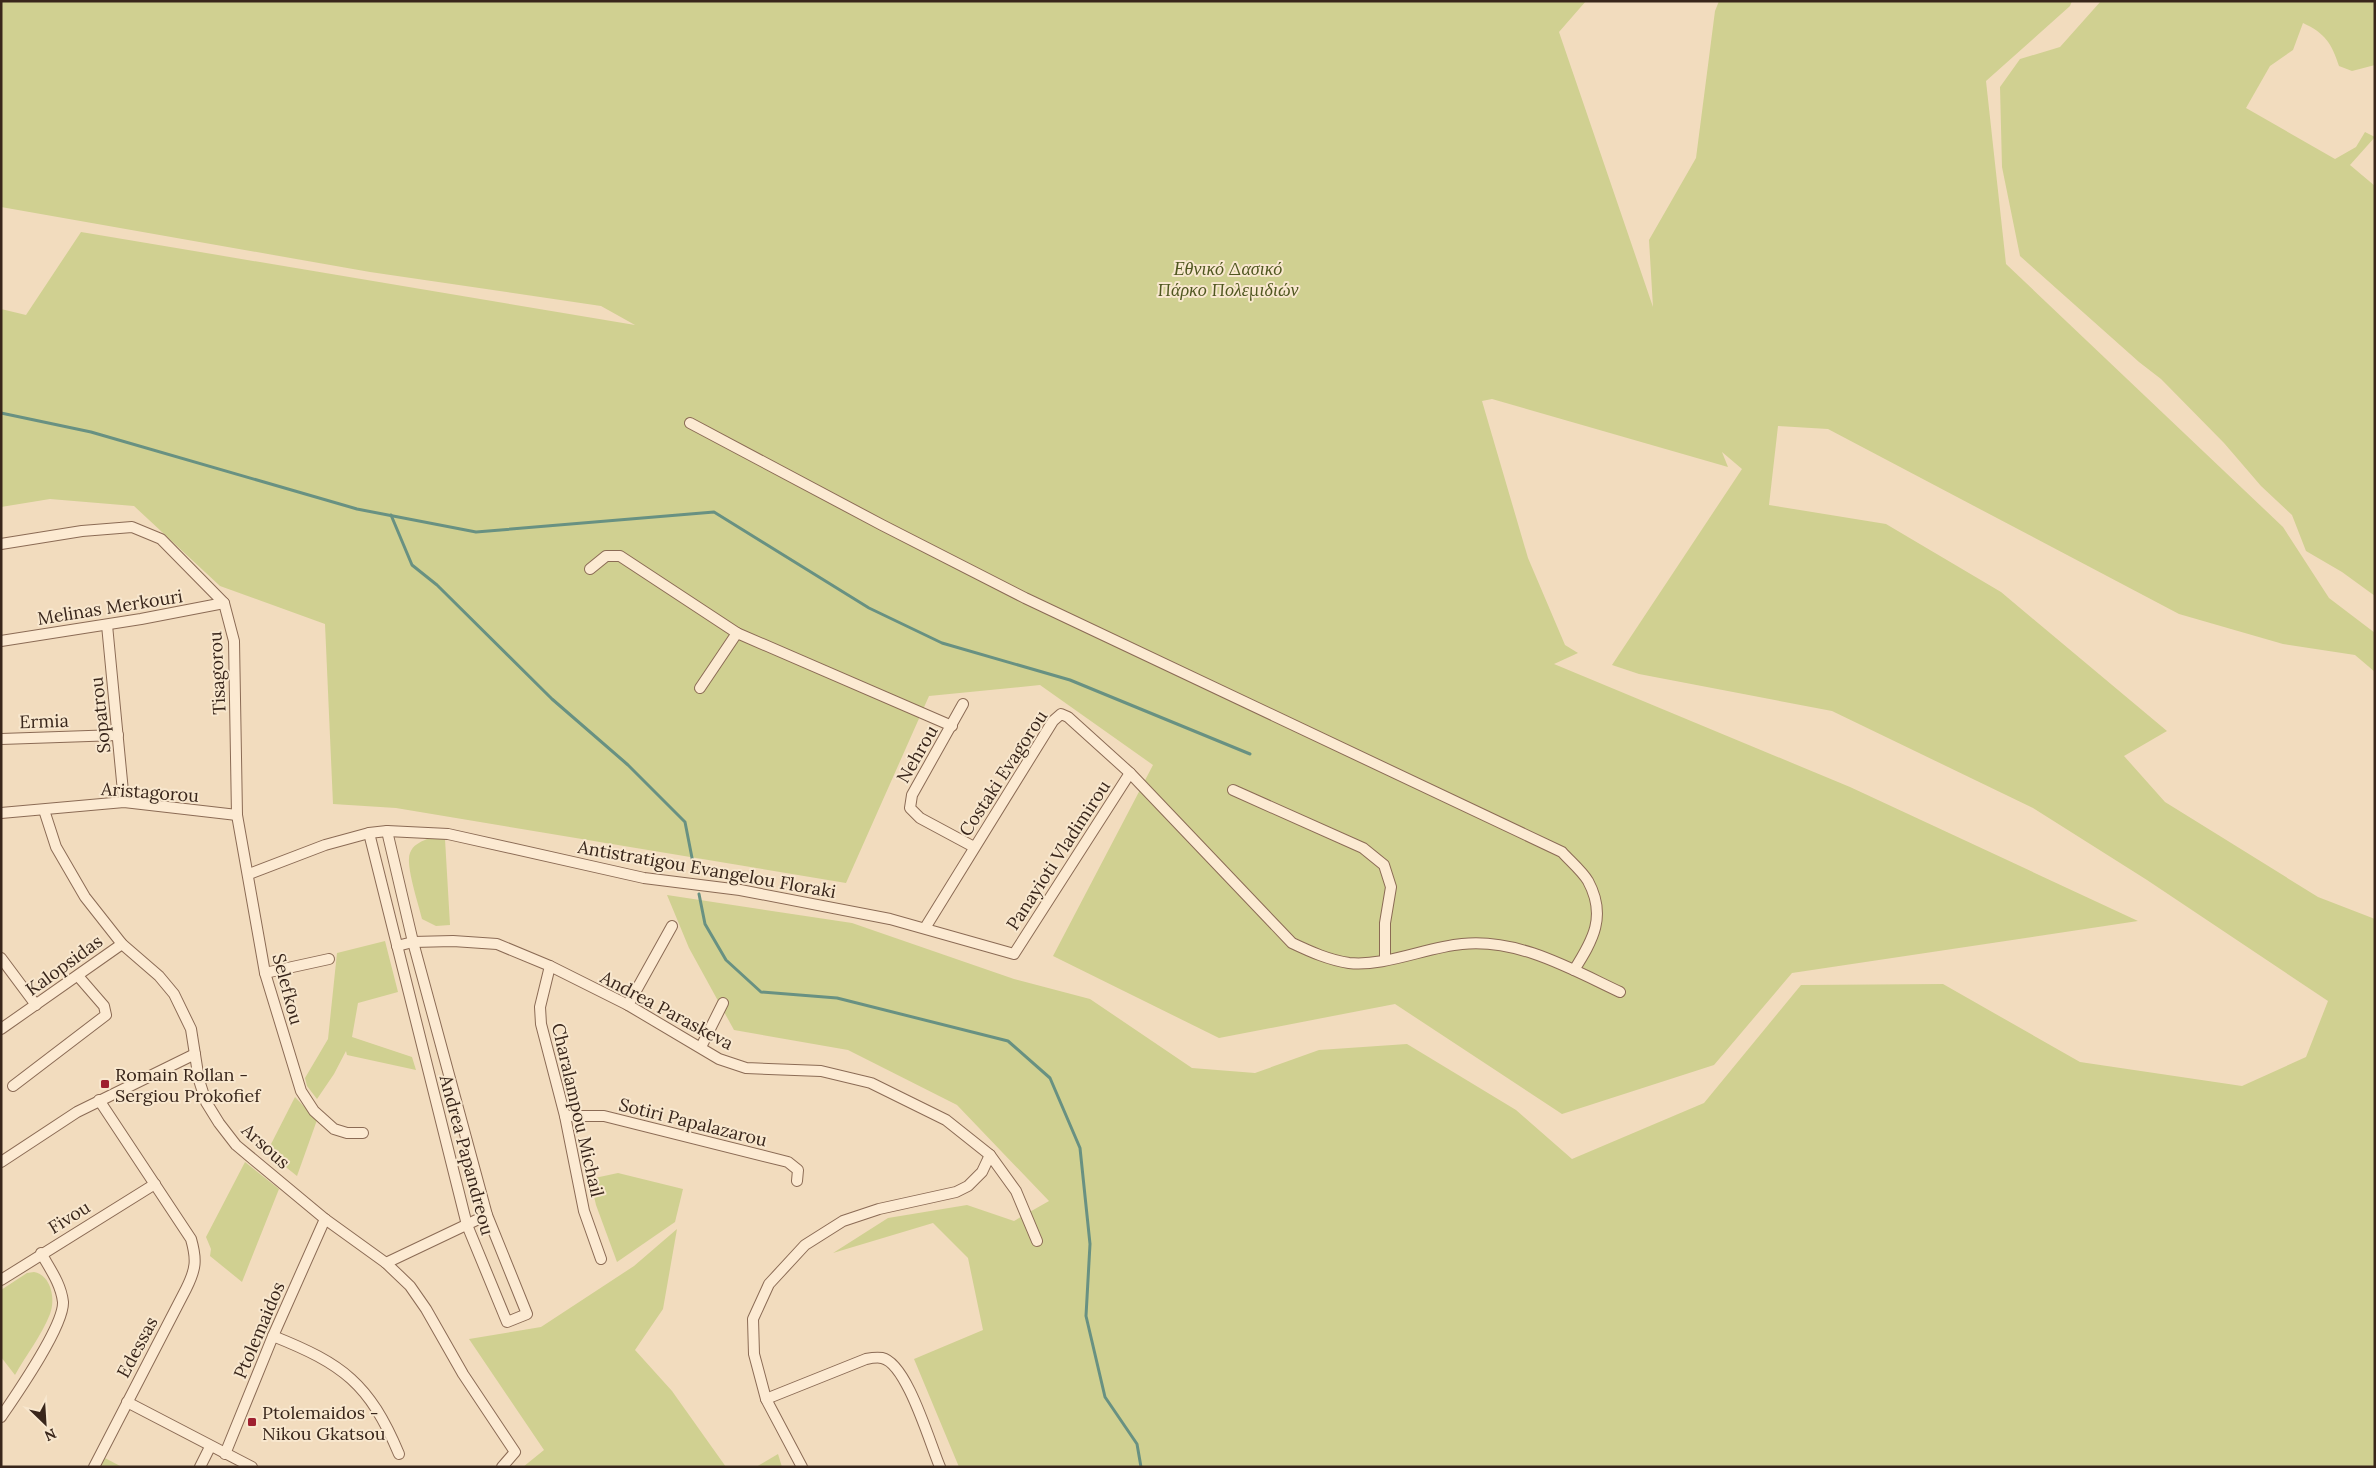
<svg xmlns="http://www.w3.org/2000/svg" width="2376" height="1468" font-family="Lora,serif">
	<rect width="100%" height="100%" fill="#f2dcbe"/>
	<g fill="#d0d091">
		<path d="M1,1H1586L1559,32L1653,307L1649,240L1696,158L1715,11L1719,1H2072L2070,6L1986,81L2006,264L2283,527L2329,598L2375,633V672L2355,655L2283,644L2179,614L1828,429L1778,426L1769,505L1886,524L2001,592L2167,731L2124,756L2165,802L2318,897L2375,919V1467H959L914,1359L983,1330L968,1258L933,1223L833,1253L888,1218L967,1205L1014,1221L1049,1201L957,1105L848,1050L734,1030L689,948L667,895L852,923L1014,979L1090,999L1192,1068L1255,1073L1319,1050L1407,1044L1516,1110L1572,1159L1704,1103L1801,985L1943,984L2080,1062L2242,1086L2306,1057L2328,1001L2147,880L2033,808L1832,711L1639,674L1612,665L1742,469L1722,452L1728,467L1492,399L1482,401L1528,558L1565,645L1578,653L1554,664L1850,787L2138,921L1792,973L1714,1065L1562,1114L1395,1004L1219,1038L1053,956L1153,765L1040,685L929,696L846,883L396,808L333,804L325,624L220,586L134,506L50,499L1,507V309L26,315L81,232L635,325L601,306L370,272L1,207Z"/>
		<path d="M2101,1H2375V65L2352,71L2339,66C2332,44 2325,33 2303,23L2293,50L2270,66L2246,108L2335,159L2356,147L2365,132L2375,137L2350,165L2375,186V596L2342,572L2306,551L2292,515L2261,486L2224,443L2161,379L2139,362L2020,256L2002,167L2000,87L2020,59L2060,47Z"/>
		<path d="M427,839H445L450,925L436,926L422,919C419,905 405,865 410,853C413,845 420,842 427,839Z"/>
		<path d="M385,941L398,992L358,1003L352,1037L412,1057L416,1070L347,1055L346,1051L334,1074L317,1099L307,1086L305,1078L328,1039L337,953Z"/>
		<path d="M295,1097L317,1120L297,1176L267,1152Z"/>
		<path d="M245,1162L279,1189L242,1282L210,1256L211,1249L206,1237Z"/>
		<path d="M618,1173L683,1189L675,1222L617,1262L596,1205L590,1179Z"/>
		<path d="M677,1229L663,1309L635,1350L672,1391L726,1467H523L544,1450L469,1339L541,1327L634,1266Z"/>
		<path d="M34,1272C51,1275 56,1299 50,1314C42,1335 26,1355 15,1375L1,1357V1290L27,1273Z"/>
		<path d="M778,1454L782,1467H756Z"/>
		<path d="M103,1457L122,1467H99Z"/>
	</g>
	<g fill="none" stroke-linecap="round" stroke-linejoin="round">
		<g stroke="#689182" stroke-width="3">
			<path d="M1,413L91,432L357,509L476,532L714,512L869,608L942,643L1070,680L1250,754"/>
			<path d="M391,515L412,565L437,585L552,699L628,765L685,822L694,868"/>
			<path d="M699,894L705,924L726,960L761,992L837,998L1008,1041L1050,1078L1080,1148L1090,1244L1086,1316L1105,1397L1137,1444L1141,1467"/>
		</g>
		<g stroke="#8b6b55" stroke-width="12">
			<g id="minor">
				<path d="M690,423L882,525L1025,598L1562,852C1570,861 1582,871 1588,881C1607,916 1593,940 1574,970"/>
				<path d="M1,544L82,531L132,527L161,539L224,603L234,641L237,815L265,973L301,1091L314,1111L334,1129L347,1133H363"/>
				<path d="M590,569L606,556H620L737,633L952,726"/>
				<path d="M107,625L124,802"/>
				<path d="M1,641L141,619L224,603"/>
				<path d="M700,688L737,633"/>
				<path d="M963,704L912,795L910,808L920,818L974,847"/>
				<path d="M1,739L118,735"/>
				<path d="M1233,790L1363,848L1384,865L1391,887L1385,923V960"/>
				<path d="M44,810L56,847L85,897L122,944L159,976L174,994L191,1029L199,1080L206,1102L219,1123L236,1145L325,1219L386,1263L410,1286L426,1309L463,1374L515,1452L502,1467"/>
				<path d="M1,813L124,802L237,815"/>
				<path d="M369,833L467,1225L507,1322L527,1314L487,1215L413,942L387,831"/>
				<path d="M249,874L325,845L369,833L387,831L448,834L644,878L740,890L890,919L1014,954L1130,773"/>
				<path d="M925,928L1053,721L1061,714L1068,717L1130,773L1292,943C1311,952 1329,960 1349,963C1384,967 1427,947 1462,944C1518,938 1571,969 1620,992"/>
				<path d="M397,946L413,942L453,941L497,944L550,966L628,1005L719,1059L746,1068L821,1071L871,1083L946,1120L990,1155L1016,1191L1037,1241"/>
				<path d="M1,958L36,1005"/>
				<path d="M550,966L540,1007L541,1024L565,1116L584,1211L601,1259"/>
				<path d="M265,973L329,959"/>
				<path d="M628,1005L672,926"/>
				<path d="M1,1029L122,944"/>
				<path d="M701,1047L723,1003"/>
				<path d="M13,1086L106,1015L104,1006L78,976"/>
				<path d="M565,1116H604L788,1162L798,1170L797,1181"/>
				<path d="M1,1162L77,1112L195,1054"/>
				<path d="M386,1263L487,1215"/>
				<path d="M1,1280L155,1184"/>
				<path d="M273,1336C343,1364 369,1383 399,1454"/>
				<path d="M766,1399L866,1359C871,1358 877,1357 882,1358C907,1363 930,1444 940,1467"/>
				<path d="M127,1402L252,1467"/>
				<path d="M1,1417C16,1395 64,1326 63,1302C61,1284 50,1269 41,1253"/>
				<path d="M225,1454L273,1336L325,1219"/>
				<path d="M94,1467L186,1289C196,1269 197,1260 191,1239L99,1100"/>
				<path d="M200,1467L210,1447"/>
				<path d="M802,1467L766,1399L754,1354L753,1319L769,1284L805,1245L843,1221L879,1209L956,1192L968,1186L982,1172L990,1155"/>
			</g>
		</g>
		<use href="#minor" stroke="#fcead2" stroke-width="10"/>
	</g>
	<g fill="#9f2030" stroke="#f8e7ce" stroke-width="2">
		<rect x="100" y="1079" width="10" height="10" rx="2.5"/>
		<rect x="247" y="1417" width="10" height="10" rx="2.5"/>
	</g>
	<g text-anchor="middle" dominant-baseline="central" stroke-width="4" stroke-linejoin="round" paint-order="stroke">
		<g font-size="18" font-style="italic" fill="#505720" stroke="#f8e7ce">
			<text x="1228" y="268">Εθνικό Δασικό<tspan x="1228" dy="21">Πάρκο Πολεμιδιών</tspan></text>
		</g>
		<g font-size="18" fill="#39261b" stroke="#f8e7ce">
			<text transform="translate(110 607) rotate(-9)">Melinas Merkouri</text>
			<text transform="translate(217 673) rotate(-93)">Tisagorou</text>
			<text transform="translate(100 715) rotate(-96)">Sopatrou</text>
			<text transform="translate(44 721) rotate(-2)">Ermia</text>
			<text transform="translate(917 754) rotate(-60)">Nehrou</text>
			<text transform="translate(1003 773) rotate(-57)">Costaki Evagorou</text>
			<text transform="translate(150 792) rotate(4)">Aristagorou</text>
			<text transform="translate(1058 855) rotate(-57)">Panayioti Vladimirou</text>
			<text transform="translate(707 869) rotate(10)">Antistratigou Evangelou Floraki</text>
			<text transform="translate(64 965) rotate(-36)">Kalopsidas</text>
			<text transform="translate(288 989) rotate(75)">Selefkou</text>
			<text transform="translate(667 1010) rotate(28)">Andrea Paraskeva</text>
			<text transform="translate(578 1110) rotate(77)">Charalampou Michail</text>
			<text transform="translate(693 1122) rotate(14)">Sotiri Papalazarou</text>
			<text transform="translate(266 1146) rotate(42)">Arsous</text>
			<text transform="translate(467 1155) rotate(75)">Andrea Papandreou</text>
			<text transform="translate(69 1217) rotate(-32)">Fivou</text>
			<text transform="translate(259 1330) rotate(-67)">Ptolemaidos</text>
			<text transform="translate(137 1347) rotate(-62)">Edessas</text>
		</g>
		<g font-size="18" fill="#39261b" stroke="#f8e7ce" text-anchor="start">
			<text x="115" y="1074">Romain Rollan -<tspan x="115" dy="21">Sergiou Prokofief</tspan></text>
			<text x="262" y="1412">Ptolemaidos -<tspan x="262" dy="21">Nikou Gkatsou</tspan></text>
		</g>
	</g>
	<rect width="2376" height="1468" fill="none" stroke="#39261b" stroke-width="5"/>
	<g transform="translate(45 1423) rotate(155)" stroke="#f8e7ce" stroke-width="4" paint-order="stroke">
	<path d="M0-4L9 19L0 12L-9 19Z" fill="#39261b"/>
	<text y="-8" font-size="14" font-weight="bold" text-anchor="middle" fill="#39261b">N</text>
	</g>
</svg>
